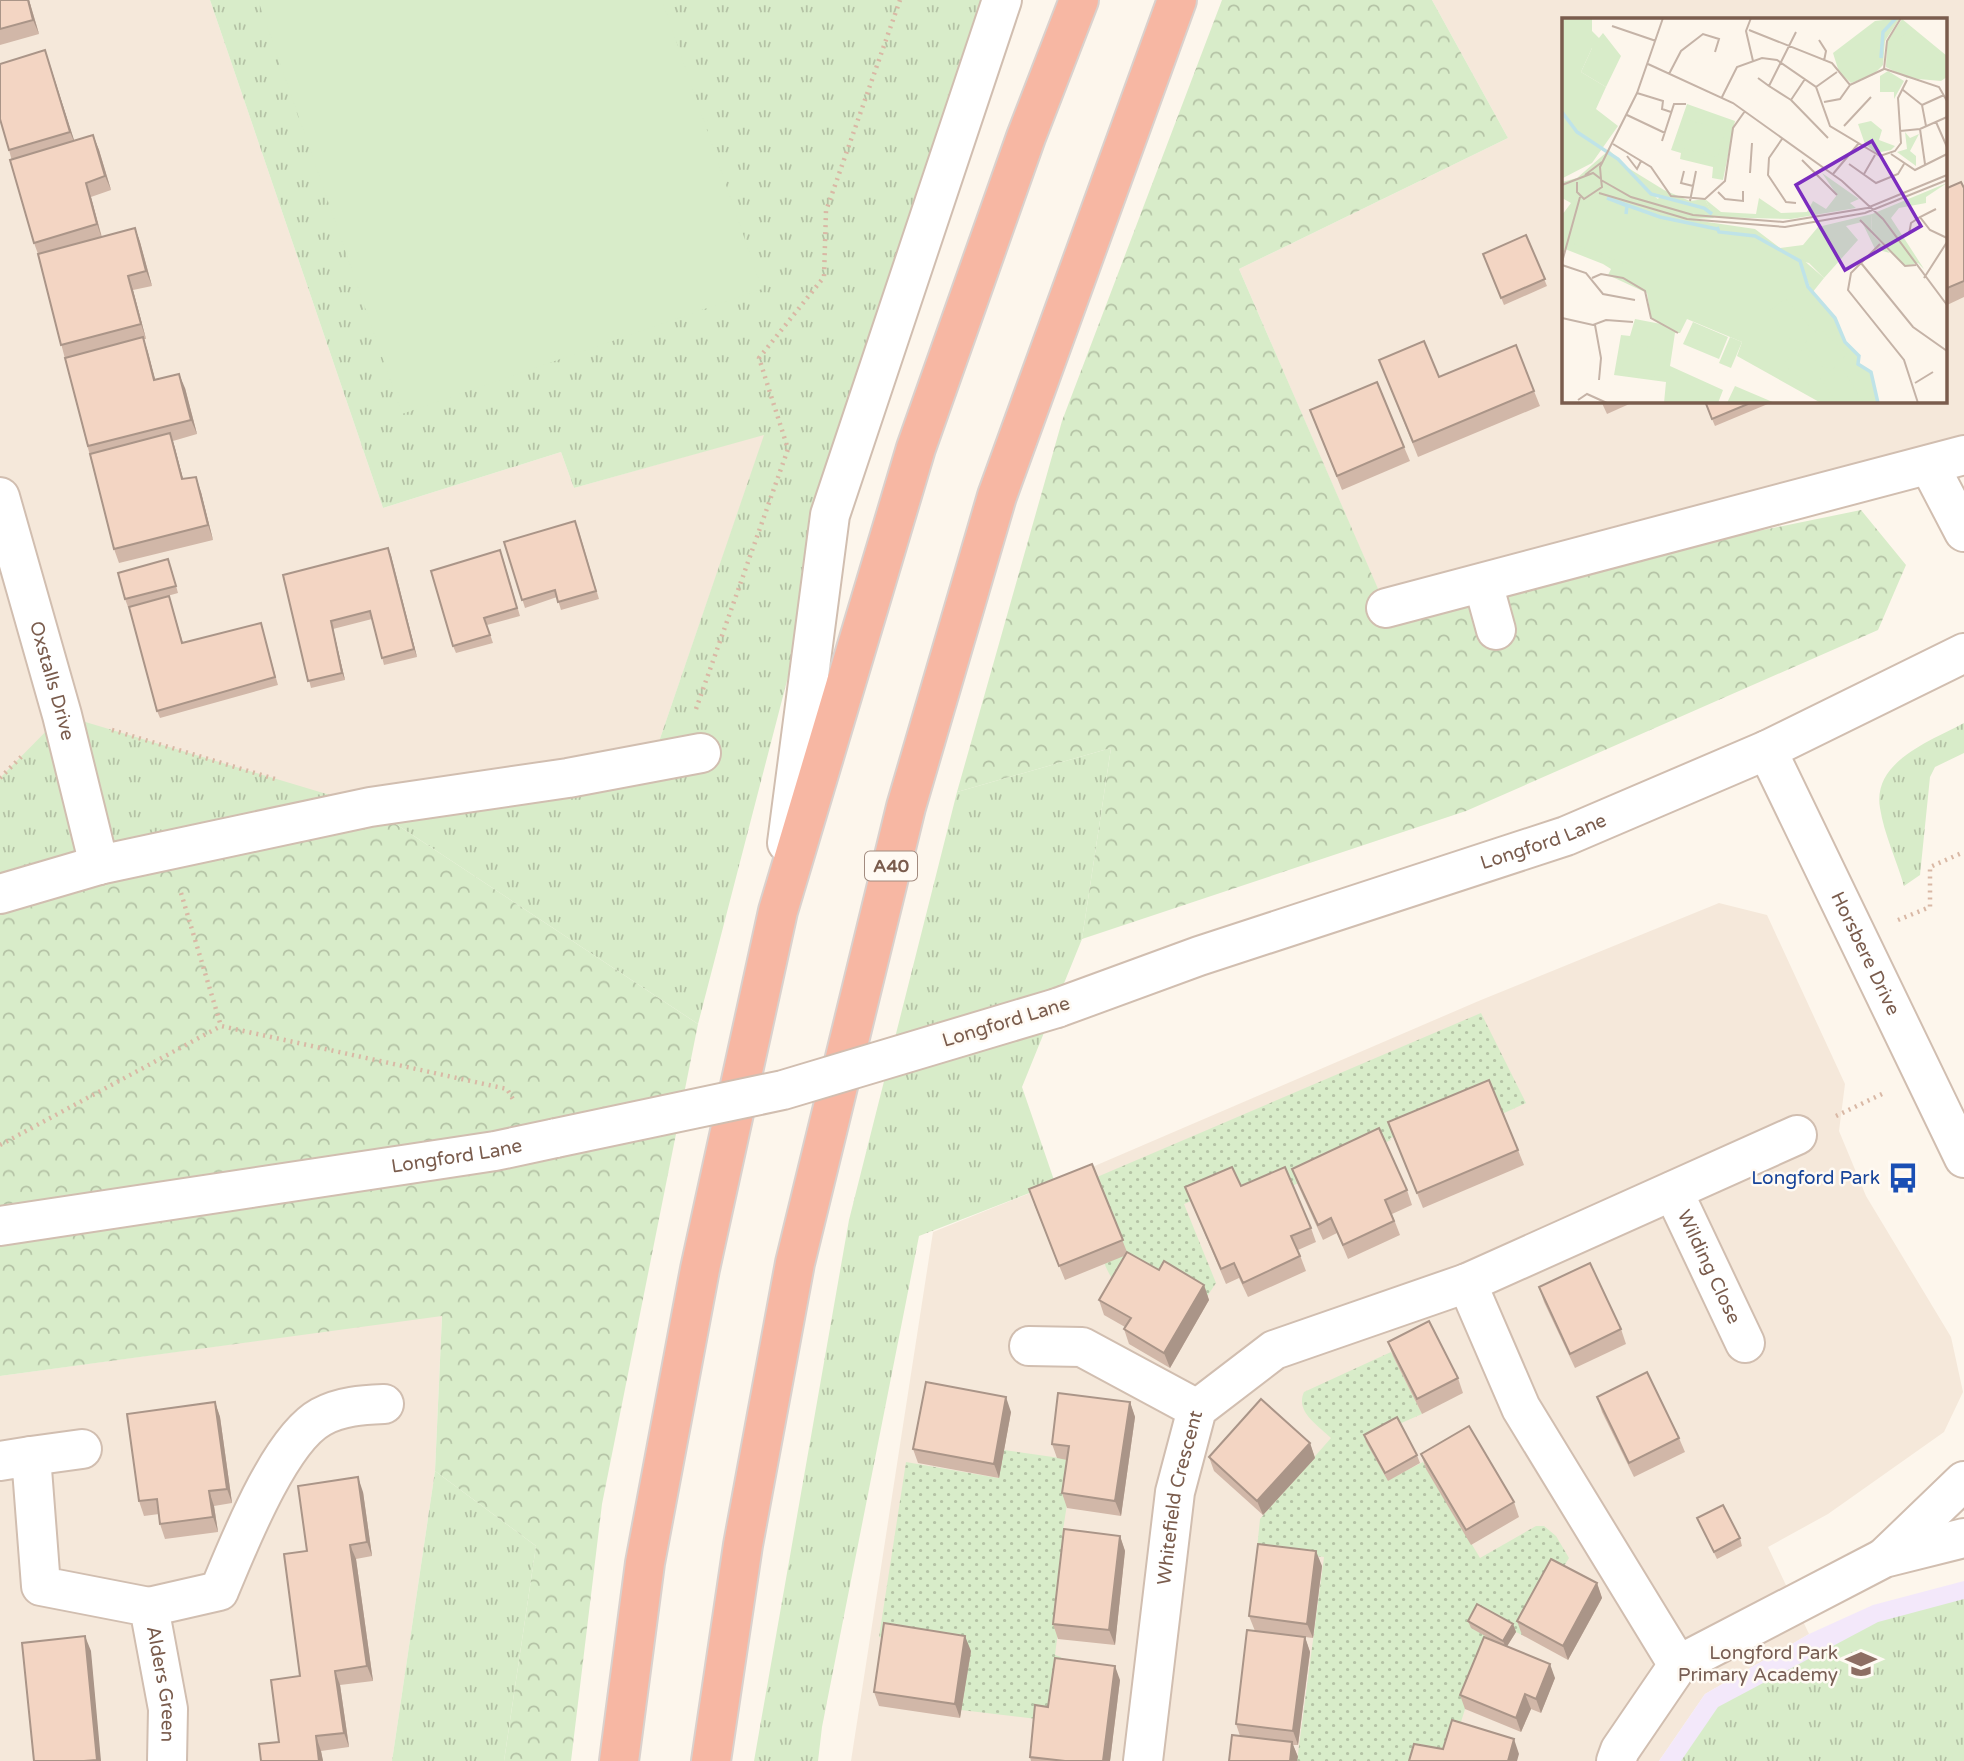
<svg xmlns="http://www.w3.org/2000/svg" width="1964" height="1761" font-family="'Varela Round',sans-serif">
	<defs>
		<pattern id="grass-tufts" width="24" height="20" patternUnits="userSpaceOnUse" patternTransform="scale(1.75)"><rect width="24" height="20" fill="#d8ecc9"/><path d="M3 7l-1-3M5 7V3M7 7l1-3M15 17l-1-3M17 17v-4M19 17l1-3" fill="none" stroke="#b4c2a5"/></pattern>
		<pattern id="forest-crowns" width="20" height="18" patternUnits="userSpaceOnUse" patternTransform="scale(1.75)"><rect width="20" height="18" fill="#d8ecc9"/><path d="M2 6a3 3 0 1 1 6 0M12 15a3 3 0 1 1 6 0" fill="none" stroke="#b4c2a5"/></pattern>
		<pattern id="garden-dots" width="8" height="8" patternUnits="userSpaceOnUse" patternTransform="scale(1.75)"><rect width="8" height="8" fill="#d8ecc9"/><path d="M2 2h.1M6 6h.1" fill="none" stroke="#b4c2a5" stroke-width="1.8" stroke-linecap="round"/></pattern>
	</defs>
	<rect width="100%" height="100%" fill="#fdf6ec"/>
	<g fill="#f5e8da" fill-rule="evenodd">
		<path d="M0,0H210L383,508L561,452L574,488L765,434L652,762L0,894Z"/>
		<path d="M1432,0H1964V455L1386,608L1239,269L1508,138ZM1563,19H1945V401H1563Z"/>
		<path d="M1719,903L1767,915L1845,1084L1839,1131L1866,1196L1951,1337L1963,1392L1944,1432L1828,1514L1768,1547L1809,1634L1705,1694L1659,1761H851L933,1232L1055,1183L1481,1000Z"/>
		<path d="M442,1315L435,1471L392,1761H0V1376Z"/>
	</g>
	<path fill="#f3e8fa" d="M1964,1581V1761H1659L1705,1694L1809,1634L1873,1605Z"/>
	<g fill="url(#grass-tufts)">
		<path d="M210,0H1002L830,515L698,1024L370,807L0,894V778L62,715L370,807L652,762L764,435L574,488L561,452L383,508Z"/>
		<path d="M1964,723V753L1935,767L1930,777L1920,875L1904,886C1897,861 1884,834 1880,808C1872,761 1931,741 1964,723Z"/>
		<path d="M1111,748L1082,939L1022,1087L1055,1183L919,1236L822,1727L818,1761H754L849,1220L957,792Z"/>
		<path d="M435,1471L536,1546L504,1761H392Z"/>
		<path d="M1964,1599V1761H1681L1718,1707L1878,1622Z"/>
	</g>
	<g fill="url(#forest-crowns)">
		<path d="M1222,0H1432L1508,138L1239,269L1386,607L1861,510L1906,565L1878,630L1466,811L1082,939L1111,748L957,792L1062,421Z"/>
		<path d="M370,807L698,1024L602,1504L571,1761H504L536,1546L435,1471L442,1316L0,1376V894Z"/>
	</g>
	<g fill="url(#garden-dots)">
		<path d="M1481,1013L1526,1103L1502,1114L1390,1138L1391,1140L1292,1186L1246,1201L1237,1181L1184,1204L1216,1283L1206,1298L1121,1286C1093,1270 1099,1207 1097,1177Z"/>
		<path d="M1391,1352L1422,1414L1399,1424L1388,1480L1423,1462L1480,1558L1536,1526H1544L1556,1536L1569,1558L1522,1635L1516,1632L1493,1641L1465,1709L1449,1761H1297L1324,1557L1257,1549L1260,1519L1331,1438C1318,1425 1295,1412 1304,1392Z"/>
		<path d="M1004,1450L1074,1460L1062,1536L1070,1537L1055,1655L1061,1657L1054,1721L961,1710L889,1638L879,1637L906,1462L998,1478Z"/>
	</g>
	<path fill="#d8ecc9" d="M258,0H662L762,289L402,414Z"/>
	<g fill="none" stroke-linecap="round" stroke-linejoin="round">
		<g stroke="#d1beb0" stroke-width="42">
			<g id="minor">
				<path d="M1929,465L1964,532"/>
				<path id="s1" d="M0,497L62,715L99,865"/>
				<path d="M1483,583L1496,630"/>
				<path d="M1386,608L1964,455"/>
				<path id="s2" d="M1767,750L1964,1158"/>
				<path d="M787,843L830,515L1002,0"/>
				<path d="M0,894L99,865L370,807L568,778L701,753"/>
				<path id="s3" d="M1057,1008L1199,956L1566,836L1767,750L1964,653"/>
				<path id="s4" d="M1673,1191L1745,1343"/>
				<path id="s5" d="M0,1226L495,1151L556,1138"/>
				<path d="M1467,1283L1521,1408L1678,1665"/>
				<path d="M1029,1346L1082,1347L1197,1409"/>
				<path d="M31,1456L82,1449"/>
				<path id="s6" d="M0,1461L31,1456L41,1586L149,1607L168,1709L167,1761"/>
				<path d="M1885,1557L1964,1481"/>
				<path d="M149,1607L219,1591C238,1546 279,1440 321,1417C341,1406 363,1405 384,1404"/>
				<path id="s7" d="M1143,1761L1175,1492L1197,1409L1274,1350L1467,1283L1797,1135"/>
				<path d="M1616,1761L1620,1750L1678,1665L1884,1558L1964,1538"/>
			</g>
		</g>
		<g stroke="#dad1cd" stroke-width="42">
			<g id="highway">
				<path d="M619,1761L645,1563L700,1269L778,911L916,448L1026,137L1079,0"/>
				<path d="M711,1761L743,1545L795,1263L906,807L997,496L1177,0"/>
			</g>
		</g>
		<g stroke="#d9b8a5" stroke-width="4.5" stroke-dasharray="2 5" stroke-linecap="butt">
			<path d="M696,709L788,449L759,358L824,277L826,211L900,0"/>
			<path d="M112,730L275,779"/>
			<path d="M0,778L24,754"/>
			<path d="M181,893L221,1026L507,1089L514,1101"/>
			<path d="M1898,920L1930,907V867L1964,852"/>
			<path d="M1836,1116L1882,1094"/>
			<path d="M0,1145L221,1026"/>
		</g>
		<use href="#minor" stroke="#fff" stroke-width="38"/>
		<use href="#highway" stroke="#f7b7a3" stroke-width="38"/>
		<g stroke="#d1beb0" stroke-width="42" stroke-linecap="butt">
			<path id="minor-bridge" d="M556,1138L783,1090L1057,1008"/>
		</g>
		<use href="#minor-bridge" stroke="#fff" stroke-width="38"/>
	</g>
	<g fill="#d1b7a8">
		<path d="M0,0H29L39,34L0,45Z"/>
		<path d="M45,50L74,141L93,135L99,150L111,190L91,197L102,237L135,228L140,242L152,286L133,290L146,339H144L155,380L185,388L197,434L173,441L183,479L201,492L213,540L119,563L114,549L38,254L34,243L9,150Z"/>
		<path d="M1964,188V297L1945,306V189Z"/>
		<path d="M1526,235L1547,286L1504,305L1483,254Z"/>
		<path d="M1379,360L1439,377L1534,391L1540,406L1418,457Z"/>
		<path d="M1601,401H1636L1607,414Z"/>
		<path d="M1704,401H1775L1715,426Z"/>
		<path d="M1310,410L1404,447L1410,461L1342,490Z"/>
		<path d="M578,528L599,599L561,610L557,597L525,608L504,542Z"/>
		<path d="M388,548L417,657L384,665L372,619L333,629L345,680L311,688L283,575Z"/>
		<path d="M503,558L520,616L487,625L493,643L456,653L453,646Z"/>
		<path d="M171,567L178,593L128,607L125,599Z"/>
		<path d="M169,596L183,643L261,623L278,685L160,718L157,711Z"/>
		<path d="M1388,1122L1518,1150L1524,1165L1423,1208Z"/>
		<path d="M1092,1164L1127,1252L1159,1270L1204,1285L1209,1300L1170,1368L1129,1344L1124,1329L1125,1327L1104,1315L1099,1300L1124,1256L1065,1280L1034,1204Z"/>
		<path d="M1292,1169L1407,1190L1412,1205L1392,1214L1400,1235L1348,1259L1337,1233L1323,1240L1297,1183Z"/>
		<path d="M1241,1186L1311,1228L1316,1242L1298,1250L1306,1271L1248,1297L1239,1278L1226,1284L1185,1187Z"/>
		<path d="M1539,1287L1621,1329L1626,1344L1575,1368L1544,1302Z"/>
		<path d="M1388,1342L1458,1378L1463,1393L1422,1414L1393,1356Z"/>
		<path d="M1597,1397L1679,1438L1685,1452L1634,1477L1602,1412Z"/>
		<path d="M215,1402L220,1417L232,1503L214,1506L218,1532L165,1539L160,1524L159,1514L144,1516L139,1501Z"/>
		<path d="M1130,1402L1135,1417L1121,1516L1067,1508L1062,1493L1067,1460L1057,1458L1052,1444Z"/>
		<path d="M1011,1412L999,1478L918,1463L913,1449Z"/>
		<path d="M1364,1435L1417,1455L1420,1463L1388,1481L1366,1442Z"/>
		<path d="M1310,1443L1315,1458L1263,1515L1214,1471L1209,1457Z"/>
		<path d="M1421,1454L1514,1502L1519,1517L1471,1545L1426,1469Z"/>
		<path d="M363,1492L372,1556L356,1559L373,1681L340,1685L349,1747L321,1751L323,1761H261L279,1742L300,1676L307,1551Z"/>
		<path d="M1697,1518L1740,1538L1742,1546L1717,1559Z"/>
		<path d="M1120,1536L1125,1551L1115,1645L1058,1639L1053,1624Z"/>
		<path d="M1322,1566L1313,1638L1305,1637L1310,1652L1298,1745H1293L1298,1757L1240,1736L1236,1724L1255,1631L1249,1616Z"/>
		<path d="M1597,1583L1602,1598L1568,1660L1522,1635L1517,1621Z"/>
		<path d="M1468,1621L1513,1624L1516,1632L1507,1646L1555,1678L1541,1713L1531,1709L1521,1732L1465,1709L1460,1695L1492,1640L1471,1628Z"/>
		<path d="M971,1651L960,1718L879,1706L874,1692Z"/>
		<path d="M1120,1680L1110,1761H1031L1030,1757L1048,1707Z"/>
	</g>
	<g fill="#aa9588">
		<path d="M28,0H29L39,34L33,20Z"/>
		<path d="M45,50L50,65L76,146L70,132Z"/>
		<path d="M93,135L99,150L111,190L105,176Z"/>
		<path d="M86,183L91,197L102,239L97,224Z"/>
		<path d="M135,228L140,242L152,286L146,271Z"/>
		<path d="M128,276L133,290L146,339L141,324Z"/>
		<path d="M143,337L148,352L159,394L154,380Z"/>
		<path d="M179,374L185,388L197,434L191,420Z"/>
		<path d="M170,433L175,448L187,494L182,479Z"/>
		<path d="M196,477L201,492L213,540L208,525Z"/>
		<path d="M388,548L391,555L417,657L414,649Z"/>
		<path d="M331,621L333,629L345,680L342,673Z"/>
		<path d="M1204,1285L1209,1300L1170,1368L1164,1353Z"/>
		<path d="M1006,1397L1011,1412L999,1478L994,1464Z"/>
		<path d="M215,1402L220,1417L232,1503L227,1489Z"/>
		<path d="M1130,1402L1135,1417L1121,1516L1115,1501Z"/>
		<path d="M1310,1443L1315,1458L1263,1515L1257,1501Z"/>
		<path d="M358,1477L363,1492L372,1556L367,1542Z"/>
		<path d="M209,1491L214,1506L218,1532L213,1517Z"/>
		<path d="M1120,1536L1125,1551L1115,1645L1109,1630Z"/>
		<path d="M350,1545L356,1559L373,1681L367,1666Z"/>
		<path d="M1316,1551L1322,1566L1313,1638L1307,1624Z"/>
		<path d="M1597,1583L1602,1598L1568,1660L1563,1646Z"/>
		<path d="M1513,1624L1516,1632L1506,1648L1503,1641Z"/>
		<path d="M85,1636L91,1651L101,1761H98L97,1760Z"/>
		<path d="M965,1636L971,1651L960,1718L955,1704Z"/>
		<path d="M1305,1637L1310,1652L1298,1745L1293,1731Z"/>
		<path d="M1550,1664L1555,1678L1541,1713L1536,1699Z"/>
		<path d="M1115,1666L1120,1680L1110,1761H1103Z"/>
		<path d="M335,1671L340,1685L349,1747L344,1733Z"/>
		<path d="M1525,1694L1531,1709L1521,1732L1516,1718Z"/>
		<path d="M316,1736L321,1751L323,1761H319Z"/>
		<path d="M1514,1739L1519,1754L1517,1761H1508Z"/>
		<path d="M1292,1742L1298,1757L1297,1761H1290Z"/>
	</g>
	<g fill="#f3d5c3" stroke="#aa9588" stroke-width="2">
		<path d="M0,0H28L33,20L0,29Z"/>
		<path d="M45,50L70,132L9,150L0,119V64Z"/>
		<path d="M93,135L105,176L86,183L97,224L34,243L10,160Z"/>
		<path d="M1961,182L1964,188V281L1945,289V189Z"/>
		<path d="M135,228L146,271L128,276L141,324L61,345L38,254Z"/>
		<path d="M1526,235L1545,279L1501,298L1483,254Z"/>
		<path d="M143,337L154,380L179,374L191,420L88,446L65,358Z"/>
		<path d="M1424,341L1439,377L1516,345L1534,391L1413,442L1379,360Z"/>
		<path d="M1377,382L1404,447L1337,476L1310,410Z"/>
		<path d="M1705,401H1755L1712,419Z"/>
		<path d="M170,433L182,479L196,477L208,525L114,549L90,454Z"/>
		<path d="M575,521L596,591L558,602L555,590L522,600L504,542Z"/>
		<path d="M388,548L414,649L382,658L370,611L331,621L342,673L308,681L283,575Z"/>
		<path d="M500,550L517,608L484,618L490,635L453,646L431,571Z"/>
		<path d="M168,559L176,586L125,599L118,573Z"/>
		<path d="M169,596L182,643L261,623L275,677L157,711L129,607Z"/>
		<path d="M1489,1080L1518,1150L1417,1193L1388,1122Z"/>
		<path d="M1379,1128L1407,1190L1385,1200L1394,1221L1343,1245L1331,1218L1318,1225L1292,1169Z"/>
		<path d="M1092,1164L1123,1240L1059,1266L1029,1189Z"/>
		<path d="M1232,1167L1241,1186L1285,1167L1311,1228L1291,1236L1300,1256L1243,1283L1234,1263L1221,1269L1185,1187Z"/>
		<path d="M1127,1252L1159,1270L1164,1261L1204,1285L1164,1353L1124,1329L1131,1318L1099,1300Z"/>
		<path d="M1590,1263L1621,1329L1570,1354L1539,1287Z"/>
		<path d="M1429,1321L1458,1378L1417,1399L1388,1342Z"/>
		<path d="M1647,1372L1679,1438L1629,1463L1597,1397Z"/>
		<path d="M926,1382L1006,1397L994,1464L913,1449Z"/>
		<path d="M1058,1393L1130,1402L1115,1501L1062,1493L1069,1446L1052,1444Z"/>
		<path d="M1261,1399L1310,1443L1257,1501L1209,1457Z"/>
		<path d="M215,1402L227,1489L209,1491L213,1517L160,1524L157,1499L139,1501L127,1414Z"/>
		<path d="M1397,1417L1417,1455L1385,1473L1364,1435Z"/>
		<path d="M1469,1426L1514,1502L1466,1530L1421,1454Z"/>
		<path d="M358,1477L367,1542L350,1545L367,1666L335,1671L344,1733L316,1736L319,1761H261L259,1744L279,1742L271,1680L300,1676L284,1554L307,1551L298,1486Z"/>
		<path d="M1723,1505L1740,1538L1714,1552L1697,1518Z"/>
		<path d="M1064,1529L1120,1536L1109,1630L1053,1624Z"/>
		<path d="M1258,1544L1316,1551L1307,1624L1249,1616Z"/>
		<path d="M1551,1559L1597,1583L1563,1646L1517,1621Z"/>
		<path d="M1477,1604L1513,1624L1503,1641L1468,1621Z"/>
		<path d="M884,1623L965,1636L955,1704L874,1692Z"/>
		<path d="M1247,1630L1305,1637L1293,1731L1236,1724Z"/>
		<path d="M85,1636L97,1760L84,1761H34L22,1643Z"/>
		<path d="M1484,1637L1550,1664L1536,1699L1525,1694L1516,1718L1460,1695Z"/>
		<path d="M1055,1658L1115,1666L1103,1761H1065L1030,1757L1035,1705L1048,1707Z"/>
		<path d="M1452,1720L1514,1739L1508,1761H1409L1414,1744L1443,1749Z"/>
		<path d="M1232,1735L1292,1742L1290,1761H1229Z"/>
	</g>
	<defs>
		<g id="bus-bare" transform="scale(2.415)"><path d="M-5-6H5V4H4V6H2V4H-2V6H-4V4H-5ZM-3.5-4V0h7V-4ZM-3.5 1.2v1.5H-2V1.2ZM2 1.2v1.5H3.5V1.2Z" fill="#1a4fb4" stroke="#fffaf3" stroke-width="2.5" paint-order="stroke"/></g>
		<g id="school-bare" transform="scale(2.415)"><path d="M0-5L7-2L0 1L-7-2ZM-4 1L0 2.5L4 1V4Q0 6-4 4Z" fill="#8d6e63" stroke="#fffaf3" stroke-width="2.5" paint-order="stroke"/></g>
	</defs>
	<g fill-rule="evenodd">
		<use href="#bus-bare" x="1903" y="1178"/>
		<use href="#school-bare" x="1861" y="1664"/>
	</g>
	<g text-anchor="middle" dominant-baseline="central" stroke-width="5" stroke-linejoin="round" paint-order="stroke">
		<rect fill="#fffaf3" stroke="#a28b7f" stroke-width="2" x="865" y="851.5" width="52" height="29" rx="5"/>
		<g font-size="18" font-weight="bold" fill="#7a5c4d">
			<text x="891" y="866">A40</text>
		</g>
		<g font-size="19" fill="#7a5c4d" stroke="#fffaf3">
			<text stroke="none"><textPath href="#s1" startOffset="191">Oxstalls Drive</textPath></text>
			<text stroke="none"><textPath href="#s3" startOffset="514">Longford Lane</textPath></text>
			<text stroke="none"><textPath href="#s2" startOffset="226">Horsbere Drive</textPath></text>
			<text transform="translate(1006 1022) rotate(-17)">Longford Lane</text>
			<text stroke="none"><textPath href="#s5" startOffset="462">Longford Lane</textPath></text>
			<text stroke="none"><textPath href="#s4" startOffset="84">Wilding Close</textPath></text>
			<text stroke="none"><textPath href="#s7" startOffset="266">Whitefield Crescent</textPath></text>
			<text stroke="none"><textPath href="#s6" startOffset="350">Alders Green</textPath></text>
		</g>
		<g font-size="19" fill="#164399" stroke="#fffaf3" text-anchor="end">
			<text x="1880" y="1178">Longford Park</text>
		</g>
		<g font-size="19" fill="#785e54" stroke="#fffaf3" text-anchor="end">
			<text x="1838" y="1653">Longford Park<tspan x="1838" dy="22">Primary Academy</tspan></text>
		</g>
	</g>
	<g transform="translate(1562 18)">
		<rect width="385" height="385" fill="#fdf6ec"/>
		<path d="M0,0H30V30L19,54L44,69L34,91L56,108L30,145L1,160ZM338,0L323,23L321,47L311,57L289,65L277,54L271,35L313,3ZM340,1L385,38V59L379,63L345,60L324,49L325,24ZM326,53L342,63L332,81V74H318V58ZM125,86L173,103L161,162L150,160L151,149L118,141L119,135L109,132ZM309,103L320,112L317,122L333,128L329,132L314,135L303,126L296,106ZM47,132L63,148L52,153L96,181L102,172L128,183L143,181L152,200L125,201L193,211L218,230L241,227L256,209L310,196L309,215L328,235L313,231L300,204L284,208L296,222L262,260L247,245L238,243L246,269L273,300L283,324L297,338V346L309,354L316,385H259L175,338L180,324L125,301L118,315H113L108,348L161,372L156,385H102L104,364L52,357L59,317L68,318L73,301L99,306L89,300L85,275L46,257L49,251L41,246L3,231L0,237V197L9,185L0,180V164L15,160Z" fill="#d8ecc9"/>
		<path d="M63,148L102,172L101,178L87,181L53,167L46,152ZM260,155L297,181L288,185L294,190L229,201L151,199L143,181L159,194L194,196L197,180L219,195L245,194L251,183L264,191L275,177ZM385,165L364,179V185L337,190L329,200L362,251L356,245L343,248L309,215L310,196ZM239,240L262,260L250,275L238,243Z" fill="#d8ecc9"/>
		<path d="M41,181L105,204L95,226L83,239L63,246L10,225L18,200Z" fill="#d8ecc9"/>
		<path d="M30,13L37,20L41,15L59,38L44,69L19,54L30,30ZM343,114L348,120L357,116L348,133L354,138V148L335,134L345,131Z" fill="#d8ecc9"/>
		<path d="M349,9L377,35L361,53L332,27ZM126,102L163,112L156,139L119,130ZM277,211L291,224L268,250L254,238ZM223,280L248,309L231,324L205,295ZM131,304L166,319L157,341L121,326ZM257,310L285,336L269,353L241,327ZM168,319L180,324L169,350L157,345ZM65,325L106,333L101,360L60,353ZM235,329L265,352L252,370L221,347ZM280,351L301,383L298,385H275L261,364ZM173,368L213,385H165Z" fill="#d8ecc9"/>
		<path fill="none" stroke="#bfe3e8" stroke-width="3.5" d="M319,40L321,14L334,0M0,94L15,114L56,141L89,176L142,190L150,196M64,196L65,188L45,180L98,199L155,211M155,209L157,214L193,218L238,243L246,269L273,300L283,324L297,338L296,346L309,354L316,385"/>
		<path fill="none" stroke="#c5b3a7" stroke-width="2" d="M189,0L184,13L191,43M50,8L94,23M187,12L270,45L288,67L322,51L325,23L339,0M257,22L264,33L262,43M86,46L171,85L280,163L321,201L385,287M323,51L377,69L385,83M107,56L119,33L141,16L157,21L153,34M196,60L207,68L234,14M207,68L229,82L243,61M254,69L275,54M341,72L360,87L364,108M75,75L101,83L100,91L109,94M160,79L175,49L200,40L215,42L254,69L268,108L318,138L333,133L339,125L336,80L345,62M229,82L266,120M262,84L278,81L288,67M360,87L382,77M65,97L103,115M374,104L385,129M282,108L309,79M358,111L363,146M338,113L358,111L385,99M220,121L207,140L206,157L224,184L234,185M100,123L112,86H124M51,126L89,149L109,178L143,181L163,163L171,110L183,93M329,136L353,152L385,136M65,138L75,151L79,143M240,142L275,177M287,146L314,165L336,156L342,146M122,153L119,165L131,168M188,155L190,125M271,156L297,125M302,156L313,137M23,157L40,144M39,161L38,149L75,75L101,0M39,162L69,179L131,197L221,204L305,190L385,157M0,167L31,155L39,161L40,169L22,181L15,174V164M156,174L163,181L181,183V173M37,175L125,201L223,209L303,195L385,162M128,183L134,153M374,191L358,199L368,212L385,220M298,202L343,248L354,247M347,216L349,205L358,199M318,226L289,255L286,272L342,342L356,385M0,244L18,179M299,245L351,309L385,333M0,247L24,255L41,276L73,282M30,260L39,256L61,260L83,273L89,300L116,315M362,260L385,224M0,300L31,307L44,302L71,304M33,307L39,340L37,362M353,365L371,354M16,382L25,376L45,385"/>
		<path fill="#7b2cbf" fill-opacity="0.15" stroke="#7b2cbf" stroke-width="3.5" d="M310,123L359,208L283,252L234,167Z"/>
		<rect width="385" height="385" fill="none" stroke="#7a5c4d" stroke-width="3.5"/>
	</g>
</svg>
